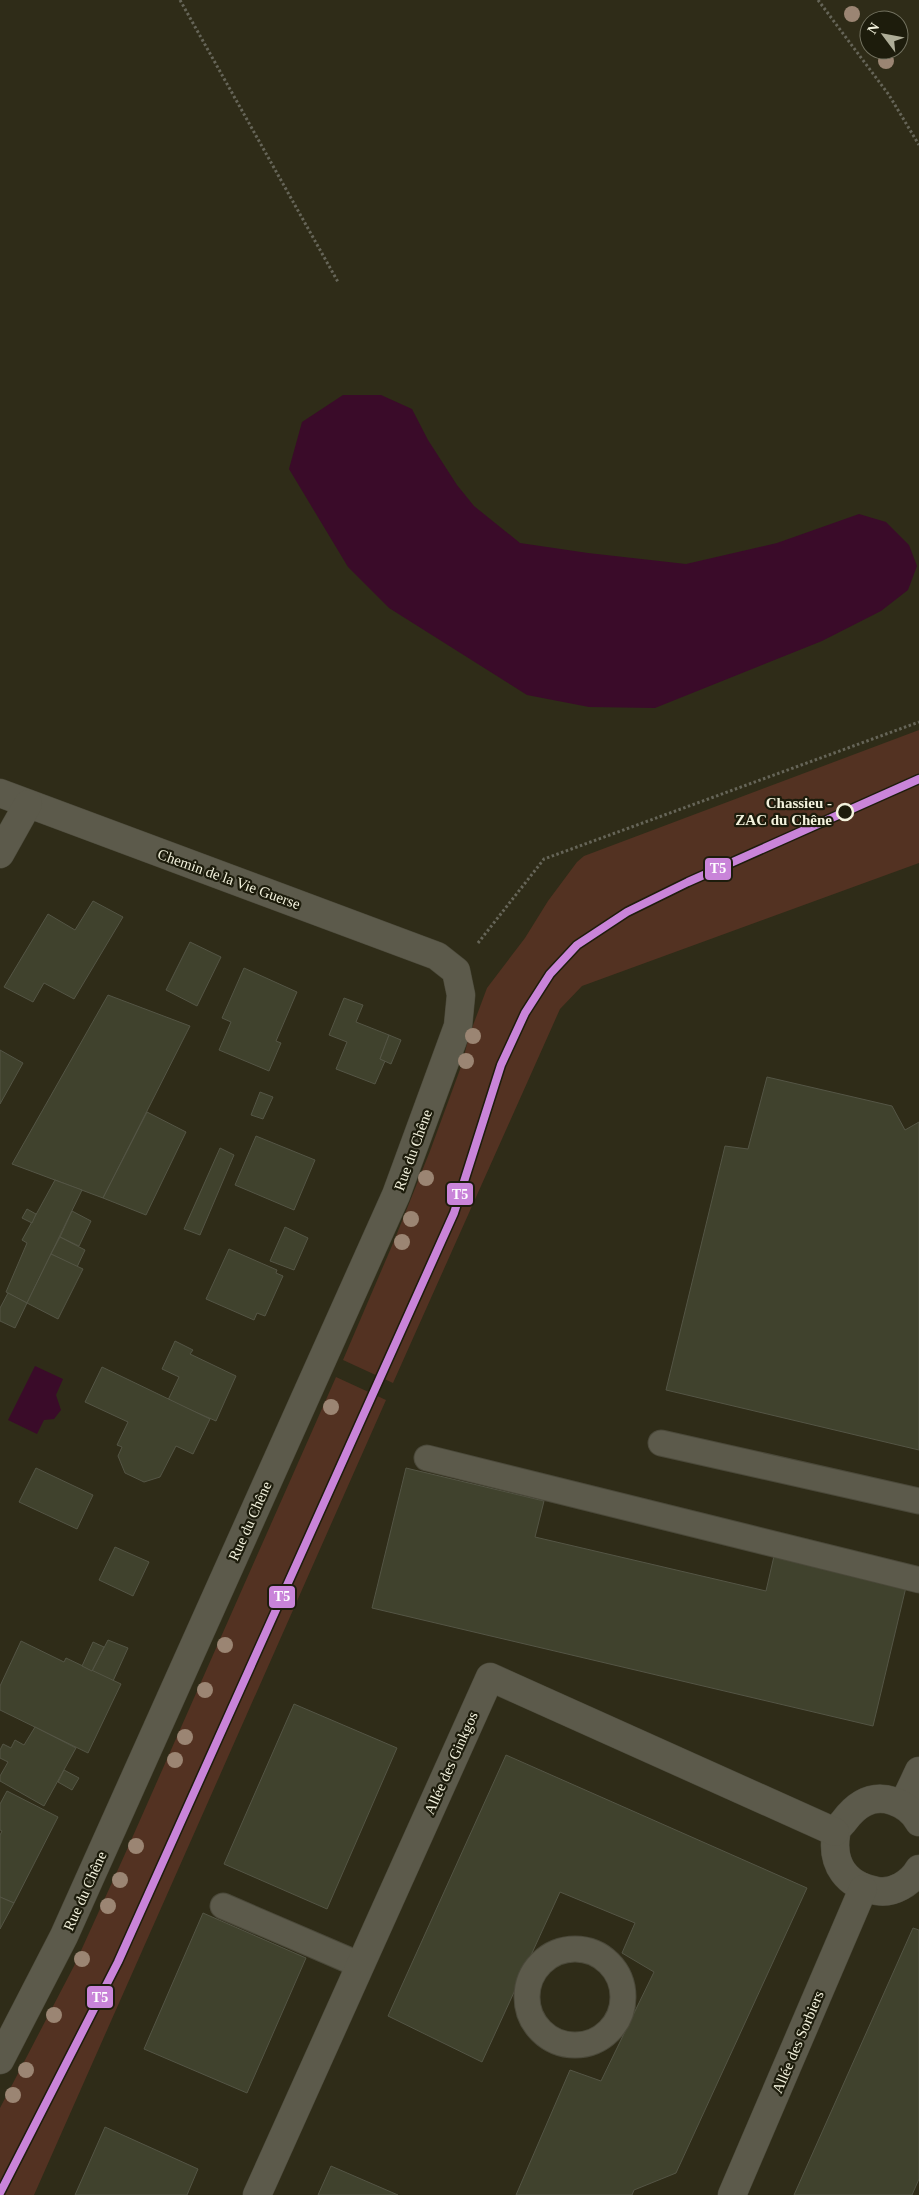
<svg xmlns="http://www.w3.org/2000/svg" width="919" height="2195" font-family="'Times New Roman',serif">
	<rect width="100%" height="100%" fill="#2f2c18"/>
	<g fill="#533222">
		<path d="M919,730V863L582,986L560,1009L393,1383L343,1360L394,1241L430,1151L462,1064L469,1036L487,988L525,938L548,901L577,862L584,856Z"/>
		<path d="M336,1377L386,1400L34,2195H0V2108L74,1966L125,1854Z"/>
	</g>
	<g fill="#3a0b29">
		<path d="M343,395H381L412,409L428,440L457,485L474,506L520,543L588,553L686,564L777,543L859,514L886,522L909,545L917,566L908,590L881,611L822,641L655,708L589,707L527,695L389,608L348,567L289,469L302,422Z"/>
		<path d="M35,1366L63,1379L56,1395L61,1410L54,1419L44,1420L37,1434L8,1420Z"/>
	</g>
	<g fill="#40422d" stroke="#545545">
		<path d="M93,901L123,917L74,999L44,983L33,1002L4,987L48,914L75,930Z"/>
		<path d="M190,942L221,957L197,1006L166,990Z"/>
		<path d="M244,968L297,992L276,1041L281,1043L269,1071L219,1050L231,1022L222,1018Z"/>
		<path d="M108,995L190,1026L103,1198L12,1164Z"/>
		<path d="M344,998L363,1005L356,1022L389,1035L380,1059L385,1061L375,1084L336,1069L347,1042L329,1035Z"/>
		<path d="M389,1035L401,1040L391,1064L380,1059Z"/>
		<path d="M0,1050L23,1063L0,1104Z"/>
		<path d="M767,1077L892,1106L905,1130L919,1122V1450L666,1390L725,1146L748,1149Z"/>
		<path d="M260,1092L273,1097L263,1119L251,1115Z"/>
		<path d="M147,1112L186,1132L146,1215L103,1198Z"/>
		<path d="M256,1136L315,1160L294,1210L235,1185Z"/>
		<path d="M220,1148L234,1155L200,1235L184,1229Z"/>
		<path d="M55,1180L82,1190L27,1303L6,1292L27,1243L22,1240Z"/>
		<path d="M27,1209L36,1214L32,1223L22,1218Z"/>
		<path d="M72,1211L91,1221L79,1246L60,1237Z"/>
		<path d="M285,1227L308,1238L294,1270L270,1261Z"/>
		<path d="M60,1237L85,1250L77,1267L51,1254Z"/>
		<path d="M229,1249L277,1270L276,1273L283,1276L265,1316L257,1313L254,1320L206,1299Z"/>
		<path d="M51,1254L83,1269L58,1319L27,1303Z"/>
		<path d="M8,1293L27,1303L15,1328L0,1321V1308Z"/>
		<path d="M175,1341L193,1350L190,1354L236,1376L216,1421L168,1400L179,1377L162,1369Z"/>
		<path d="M102,1367L210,1419L193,1454L176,1446L160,1477L144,1482L125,1473L118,1456L122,1447L117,1445L128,1422L85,1402Z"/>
		<path d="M36,1468L93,1495L77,1529L19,1502Z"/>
		<path d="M406,1468L544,1501L535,1537L766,1591L774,1556L906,1587L873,1726L372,1608Z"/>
		<path d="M115,1547L149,1562L133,1596L99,1580Z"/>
		<path d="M108,1640L128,1648L113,1681L92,1671Z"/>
		<path d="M21,1641L64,1662L66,1658L121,1684L88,1753L0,1710V1686Z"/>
		<path d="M93,1642L104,1647L92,1671L82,1666Z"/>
		<path d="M294,1704L397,1748L327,1909L224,1864Z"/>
		<path d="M35,1727L76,1748L44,1806L0,1781V1776L8,1762L0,1758V1750L3,1744L11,1748L15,1740L24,1745Z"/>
		<path d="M506,1755L807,1888L676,2173L634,2190L632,2195H516L570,2070L601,2081L654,1972L622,1953L635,1923L560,1892L482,2062L388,2016Z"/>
		<path d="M64,1770L79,1778L72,1790L58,1782Z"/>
		<path d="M7,1791L58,1817L14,1903L0,1897V1835L2,1831L0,1830V1804Z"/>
		<path d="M0,1897L14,1903L0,1929Z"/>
		<path d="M203,1913L306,1958L247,2093L144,2049Z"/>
		<path d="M913,1928L919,1930V2179L912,2195H794Z"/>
		<path d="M105,2127L198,2169L187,2195H75Z"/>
		<path d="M331,2166L398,2195H318Z"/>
	</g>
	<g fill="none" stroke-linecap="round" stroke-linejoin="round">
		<g stroke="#4b493a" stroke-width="27">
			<g id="lane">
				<path d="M661,1443L919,1501"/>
				<path d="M427,1458L919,1580"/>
				<path d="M223,1906L360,1965"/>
				<circle cx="575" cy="1997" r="48"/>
			</g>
		</g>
		<g stroke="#4b493a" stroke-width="29">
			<g id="street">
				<path d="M0,793L437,956L456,971L461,995L458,1026L396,1195L64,1936L0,2060"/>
				<path d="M0,854L28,804"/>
				<path d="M903,1805L919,1771"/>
				<path d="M919,1822C913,1811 905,1805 893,1801C871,1794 856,1805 844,1821C841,1825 836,1829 836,1834C831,1865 847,1886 877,1891C893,1894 911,1883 919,1869"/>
				<path d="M257,2195L490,1677L835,1832"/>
				<path d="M732,2195L863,1889"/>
			</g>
		</g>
		<g stroke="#666558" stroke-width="3" stroke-dasharray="2.5 2.5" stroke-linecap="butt">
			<path d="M180,0L338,282"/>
			<path d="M818,0L889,95L919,145"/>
			<path d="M478,943L544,859L919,722"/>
		</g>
		<use href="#lane" stroke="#5c5a4b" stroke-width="25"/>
		<use href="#street" stroke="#5c5a4b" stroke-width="28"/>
		<g stroke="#1d1c0c" stroke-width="11">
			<path id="tram-1" d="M0,2193L118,1962L454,1213L501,1065L525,1013L550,974L577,945L627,912L688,882L919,779"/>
		</g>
		<use href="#tram-1" stroke="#c984d9" stroke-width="8"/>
	</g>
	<g fill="#9b8573">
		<circle cx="852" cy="14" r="8"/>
		<circle cx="886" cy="61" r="8"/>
		<circle cx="473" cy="1036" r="8"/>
		<circle cx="466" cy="1061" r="8"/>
		<circle cx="426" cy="1178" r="8"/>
		<circle cx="411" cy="1219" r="8"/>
		<circle cx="402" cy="1242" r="8"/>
		<circle cx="331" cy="1407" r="8"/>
		<circle cx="225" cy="1645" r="8"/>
		<circle cx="205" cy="1690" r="8"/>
		<circle cx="185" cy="1737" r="8"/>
		<circle cx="175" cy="1760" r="8"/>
		<circle cx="136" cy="1846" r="8"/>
		<circle cx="120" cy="1880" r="8"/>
		<circle cx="108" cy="1906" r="8"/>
		<circle cx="82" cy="1959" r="8"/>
		<circle cx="54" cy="2015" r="8"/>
		<circle cx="26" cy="2070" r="8"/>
		<circle cx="13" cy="2095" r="8"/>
	</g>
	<circle fill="#1d1c0c" stroke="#f3f2dd" stroke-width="2.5" cx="845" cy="812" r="8"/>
	<g text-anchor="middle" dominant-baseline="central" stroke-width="4.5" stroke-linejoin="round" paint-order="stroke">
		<g font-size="15" font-weight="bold" fill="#f3f2dd" stroke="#1d1c0c" text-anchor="end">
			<text x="832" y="803">Chassieu -<tspan x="832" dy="17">ZAC du Chêne</tspan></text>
		</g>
		<g font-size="15" fill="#f3f2dd" stroke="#1d1c0c">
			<text transform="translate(229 879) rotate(20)">Chemin de la Vie Guerse</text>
			<text transform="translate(413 1150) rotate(-70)">Rue du Chêne</text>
			<text transform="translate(250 1521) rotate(-66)">Rue du Chêne</text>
			<text transform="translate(451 1763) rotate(-66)">Allée des Ginkgos</text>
			<text transform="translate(85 1891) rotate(-66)">Rue du Chêne</text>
			<text transform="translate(798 2042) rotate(-67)">Allée des Sorbiers</text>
		</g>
	</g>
	<g stroke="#1d1c0c" stroke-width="2">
		<rect x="704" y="857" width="28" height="24" rx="5" fill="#c984d9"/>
		<rect x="446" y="1182" width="28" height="24" rx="5" fill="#c984d9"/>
		<rect x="268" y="1585" width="28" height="24" rx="5" fill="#c984d9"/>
		<rect x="86" y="1985" width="28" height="24" rx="5" fill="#c984d9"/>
	</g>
	<g font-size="14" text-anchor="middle" font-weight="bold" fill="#fff">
		<text x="718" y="873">T5</text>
		<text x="460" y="1199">T5</text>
		<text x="282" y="1601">T5</text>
		<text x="100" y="2002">T5</text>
	</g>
	<g transform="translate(884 35) rotate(302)"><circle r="24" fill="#1d1c0c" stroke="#737260"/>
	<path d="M0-4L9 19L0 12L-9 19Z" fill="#aead98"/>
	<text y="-8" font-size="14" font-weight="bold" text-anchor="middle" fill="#f3f2dd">N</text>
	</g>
</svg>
